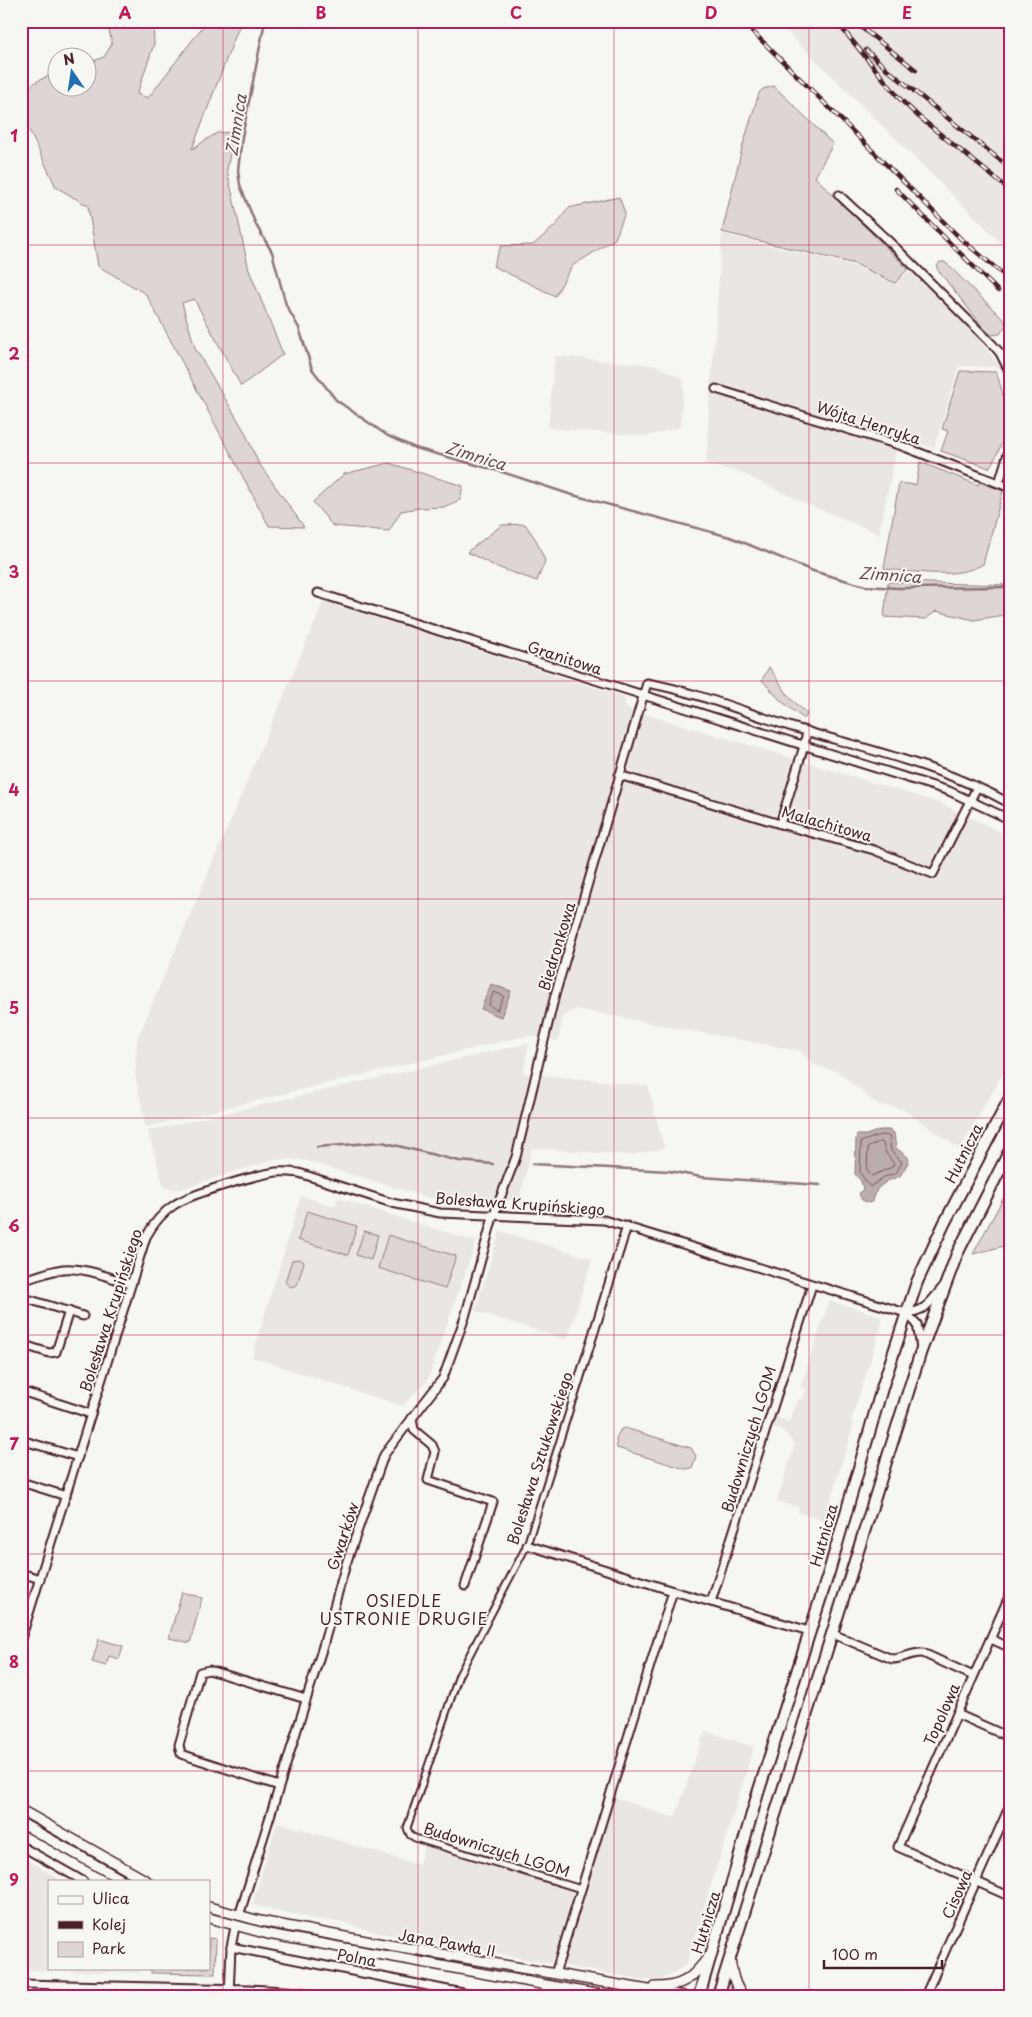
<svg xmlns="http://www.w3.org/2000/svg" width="1032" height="2017" font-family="'Playpen Sans',sans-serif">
	<rect width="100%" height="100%" fill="#f6f6f2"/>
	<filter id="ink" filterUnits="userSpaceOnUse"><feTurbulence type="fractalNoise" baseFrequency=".02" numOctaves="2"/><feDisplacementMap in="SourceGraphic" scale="10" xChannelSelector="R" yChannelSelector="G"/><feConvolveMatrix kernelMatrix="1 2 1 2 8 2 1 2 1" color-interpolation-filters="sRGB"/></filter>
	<g filter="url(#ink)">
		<g fill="#e9e6e3">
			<path d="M776,21H1011V253L980,222Z"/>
			<path d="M722,234L854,266L895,284L910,271L975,335L1001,367L959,366L934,448L899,437L879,534L807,504L737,471L706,465L710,390L715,337Z"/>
			<path d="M555,356L654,365L684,379L680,427L648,436L548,428Z"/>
			<path d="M324,601L624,697L626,708L940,803L1011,837V1059L960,1149L903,1109L877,1104L837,1071L816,1066L800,1051L576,1009L563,1017L558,1041L529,1035L146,1127L135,1075L137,1040Z"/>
			<path d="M529,1043L523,1073L648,1086L664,1148L632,1155L532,1148L519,1200L460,1201L430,1198L303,1160L292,1159L272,1160L180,1189L164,1188L148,1131Z"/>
			<path d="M301,1196L335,1206L338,1198L476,1242L427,1381L402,1406L252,1357Z"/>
			<path d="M500,1231L592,1259L567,1340L475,1311Z"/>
			<path d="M829,1301L879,1315L882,1323L851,1422L854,1424L824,1521L798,1512L799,1508L777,1501L795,1444L782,1430L770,1426L775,1413L778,1418L789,1422L798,1400L804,1398L807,1389L801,1387Z"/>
			<path d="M705,1731L754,1747L686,1965L661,1980H644L386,1934L356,1927L347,1923L316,1919L252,1905L277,1822L419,1865L425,1845L584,1894L614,1798L675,1818Z"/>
			<path d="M21,1856L62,1881H49V1968H140V1973L21,1970Z"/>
		</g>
		<g fill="#ddd6d5" stroke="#947a80">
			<path d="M107,21H153L154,44L137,94L148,98L207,21H241L192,149L217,133L234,132L227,170L237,215L249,270L283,354L241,386L194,299L182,303L195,348L245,432L258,462L304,527L269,526L146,294L98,266L88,206L56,187L21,113C21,86 35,81 57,73L58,88H88V63L104,57L112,44Z"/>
			<path d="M774,86L833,144L815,177L908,269L895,283L855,264L722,232L742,148L759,93L763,89Z"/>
			<path d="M619,197L625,213L615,239L572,266L555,296L493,266L501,246L533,245L556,225L568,208Z"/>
			<path d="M940,262H945L1004,320L1006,325L1000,334L992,335L987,332L937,269V266Z"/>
			<path d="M960,371L996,372C1009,408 1011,435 989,468L941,451L948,431L942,429Z"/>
			<path d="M920,462L978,485L979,482L1003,491L983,564C957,580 914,571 885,569L884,568L899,483L916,485Z"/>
			<path d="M389,463L463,486L460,500L444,507L419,508L401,511L389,531L333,526L313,502L344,474Z"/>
			<path d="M525,524L536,540L545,561L537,581L497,567L467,552L502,525Z"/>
			<path d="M888,582L1011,585V614L974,620L936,611L926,619L884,617Z"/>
			<path d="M769,667L790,698L807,714L804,719L780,700L762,680Z"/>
			<path d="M1011,1184V1244L973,1254Z"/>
			<path d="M307,1211L357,1226L348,1255L298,1240Z"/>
			<path d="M364,1231L378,1235L371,1260L356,1255Z"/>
			<path d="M388,1235L456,1256L445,1289L378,1268Z"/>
			<path d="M300,1259L304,1262L297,1285L290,1287L285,1282L292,1260Z"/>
			<path d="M625,1428L691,1448L696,1456L692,1468L685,1469L617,1448L616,1438L621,1429Z"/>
			<path d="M182,1592L202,1598L190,1643L169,1638Z"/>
			<path d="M99,1639L123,1646L119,1659L109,1656L106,1666L92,1662Z"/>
			<path d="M209,1938L216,1939L215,1974L151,1973V1968H209Z"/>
		</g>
		<g fill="#bbadae" stroke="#8e747a">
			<path d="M491,984L511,991L501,1017L481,1009Z"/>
			<path d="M880,1130H889L894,1133L896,1148L908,1157L909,1161L900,1176L887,1181L877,1189L873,1201L869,1203L862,1200L859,1194L863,1189L861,1181L855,1174L856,1139L857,1135H866Z"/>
		</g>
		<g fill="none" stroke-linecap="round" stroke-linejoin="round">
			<g stroke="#77585f" stroke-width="1">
				<path d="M494,992L504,996L497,1010L489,1005Z"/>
				<path d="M881,1135L889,1136L891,1151L902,1162L896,1173L884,1177L870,1187L860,1173L861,1142Z"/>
				<path d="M879,1142H882L886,1153L894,1164L892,1167L872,1176L867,1170L868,1148Z"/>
			</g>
			<g stroke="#8e747a" stroke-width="2.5">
				<path d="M265,21L242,137L238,170L240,185L256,225L272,252L286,305L299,328L312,369L336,400L388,436L415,448L502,472L569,494L730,537L813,571L865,586L898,588L1011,587"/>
				<path d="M317,1147L382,1142L459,1161L493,1164"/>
				<path d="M532,1164L669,1171L701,1177L820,1185"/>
			</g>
			<g stroke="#4a1f2b" stroke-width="9">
				<path id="pedestrian" d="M573,1399L527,1545L459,1675L407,1828L410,1835L415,1838L581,1889"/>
			</g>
			<g stroke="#4a1f2b" stroke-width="11">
				<g id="minor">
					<path d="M839,195L896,248L993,345L1000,353L1011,375"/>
					<path d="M716,389L902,446L1011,488"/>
					<path d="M999,483L1011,443"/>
					<path d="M318,593L949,791L1011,820"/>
					<path d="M619,775L780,824L874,850L933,874L977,787"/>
					<path d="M780,824L804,746L807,731"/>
					<path d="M21,1281C35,1277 49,1271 63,1269C86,1267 110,1278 131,1284"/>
					<path d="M21,1297L83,1316"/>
					<path d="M906,1313L917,1324L921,1348"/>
					<path d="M21,1344L49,1353L56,1352L69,1311"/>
					<path d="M21,1391L91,1414"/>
					<path d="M573,1399L627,1226"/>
					<path d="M412,1418L414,1430L432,1445L435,1452L428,1480L493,1502L465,1586"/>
					<path d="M21,1440L78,1457"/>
					<path d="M21,1482L66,1496"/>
					<path d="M527,1545L673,1591"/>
					<path d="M21,1573L40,1579"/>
					<path d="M1011,1592L898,1847L1011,1897"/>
					<path d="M711,1602L809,1631"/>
					<path d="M833,1634L892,1659C903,1659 912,1652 923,1653L973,1676"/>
					<path d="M21,1639L146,1237C153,1224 162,1213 174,1205C190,1194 256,1175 276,1172C284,1171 291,1172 299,1173L392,1203L440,1213L604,1220L906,1313C927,1311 930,1302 943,1287"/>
					<path d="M991,1639L1011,1648"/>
					<path d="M957,1714L1011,1738"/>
					<path d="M279,1786L181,1754L179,1745L200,1672L209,1670L306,1699"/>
					<path d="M21,1846L83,1881"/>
					<path d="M239,1916L323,1646L346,1564L384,1455L443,1378L465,1317L493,1217L516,1157L555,995L647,683C697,692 744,712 792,727C865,749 943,766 1011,804"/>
					<path d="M231,1947L478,1996"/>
					<path d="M555,1974L673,1591L711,1602L812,1285"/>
					<path d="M21,1984L249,1989L301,1992L314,1996"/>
					<path d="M98,1996L99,1986"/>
					<path d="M229,1996L231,1947L235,1927"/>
					<path d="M542,1996L549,1985"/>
					<path d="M925,1996L1011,1803"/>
				</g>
			</g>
			<g stroke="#4a1f2b" stroke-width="12">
				<g id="tertiary">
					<path d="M21,1810L147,1881"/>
					<path d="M21,1823L124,1881"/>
					<path d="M209,1907L260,1921L366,1941L683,1996"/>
					<path d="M209,1918L268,1934L606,1996"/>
					<path d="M730,1959C732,1973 734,1985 743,1996"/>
					<path d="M655,1987C683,1987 693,1978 709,1956"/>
				</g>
			</g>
			<g stroke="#4a1f2b" stroke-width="14">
				<g id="secondary">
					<path d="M699,1996L758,1793L829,1572L882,1388L917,1282L944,1224L1011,1096"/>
					<path d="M718,1996L921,1351L957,1254L1011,1148"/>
				</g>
			</g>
			<use href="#pedestrian" stroke="#f6f6f2" stroke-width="5"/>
			<use href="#minor" stroke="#f6f6f2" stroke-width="7"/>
			<use href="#tertiary" stroke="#f6f6f2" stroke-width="9"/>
			<use href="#secondary" stroke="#f6f6f2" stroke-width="10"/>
			<g stroke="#4a1f2b" stroke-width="4.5">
				<g id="rail">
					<path d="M742,21L960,238L1011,281"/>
					<path d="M836,21L900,99L919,117L1011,191"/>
					<path d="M853,21L916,70"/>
					<path d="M866,50L888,70L1011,169"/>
					<path d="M896,189L998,291"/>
				</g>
			</g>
			<use href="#rail" stroke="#f6f6f2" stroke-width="2.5" stroke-dasharray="8" stroke-linecap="butt"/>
		</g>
	</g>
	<path fill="none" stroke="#c2185b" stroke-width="1" stroke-opacity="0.55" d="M223,21V1996M418,21V1996M614,21V1996M809,21V1996M21,245H1011M21,463H1011M21,681H1011M21,899H1011M21,1118H1011M21,1335H1011M21,1554H1011M21,1771H1011"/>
	<g text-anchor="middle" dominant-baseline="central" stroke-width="4" stroke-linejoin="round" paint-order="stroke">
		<g font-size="15" fill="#4a1f2b" stroke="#f6f6f2">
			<text transform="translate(869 422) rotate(18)">Wójta Henryka</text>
			<text transform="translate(565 657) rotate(18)">Granitowa</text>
			<text transform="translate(827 823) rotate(16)">Malachitowa</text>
			<text transform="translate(556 946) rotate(-73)">Biedronkowa</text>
			<text transform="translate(963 1153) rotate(-63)">Hutnicza</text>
			<text transform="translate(520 1203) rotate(4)">Bolesława Krupińskiego</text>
			<text transform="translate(110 1310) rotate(-72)">Bolesława Krupińskiego</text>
			<text transform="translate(748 1439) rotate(-73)">Budowniczych LGOM</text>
			<text transform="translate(539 1458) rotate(-72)">Bolesława Sztukowskiego</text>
			<text transform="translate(823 1535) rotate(-74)">Hutnicza</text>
			<text transform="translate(342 1536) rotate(-72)">Gwarków</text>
			<text transform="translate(941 1714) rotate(-66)">Topolowa</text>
			<text transform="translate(497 1849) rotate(17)">Budowniczych LGOM</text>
			<text transform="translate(956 1894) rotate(-66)">Cisowa</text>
			<text transform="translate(705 1922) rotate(-73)">Hutnicza</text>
			<text transform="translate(447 1942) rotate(10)">Jana Pawła II</text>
			<text transform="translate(357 1957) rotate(11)">Polna</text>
		</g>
		<g font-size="16" font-style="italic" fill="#6c4a52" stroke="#f6f6f2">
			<text transform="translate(235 125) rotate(-81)">Zimnica</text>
			<text transform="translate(476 455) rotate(17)">Zimnica</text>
			<text transform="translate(890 574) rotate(4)">Zimnica</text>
		</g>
		<g font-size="16" letter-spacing="1" fill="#4a1f2b" stroke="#f6f6f2">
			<text x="404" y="1600">OSIEDLE<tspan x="404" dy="18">USTRONIE DRUGIE</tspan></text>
		</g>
	</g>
	<rect width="1032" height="2017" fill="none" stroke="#f6f6f2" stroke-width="55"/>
	<rect x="48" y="1880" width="162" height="90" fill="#f6f6f2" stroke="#b1a0a2"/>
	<rect x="58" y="1896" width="25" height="8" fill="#f6f6f2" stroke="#b1a0a2"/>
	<text x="92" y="1904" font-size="15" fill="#4a1f2b">Ulica</text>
	<rect x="58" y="1921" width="25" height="8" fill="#4a1f2b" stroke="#b1a0a2"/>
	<text x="92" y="1930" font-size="15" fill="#4a1f2b">Kolej</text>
	<rect x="58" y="1942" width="25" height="15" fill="#ddd6d5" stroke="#b1a0a2"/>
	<text x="92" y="1954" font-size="15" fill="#4a1f2b">Park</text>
	<g transform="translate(72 72) rotate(347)"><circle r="24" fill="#f6f6f2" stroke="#b1a0a2"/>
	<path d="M0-4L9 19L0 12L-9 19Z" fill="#1f6fb2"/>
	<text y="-8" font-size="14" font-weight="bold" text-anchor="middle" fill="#4a1f2b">N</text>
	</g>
	<path d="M824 1960v8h118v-8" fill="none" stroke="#4a1f2b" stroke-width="2.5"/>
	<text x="832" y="1960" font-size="15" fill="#4a1f2b" stroke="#f6f6f2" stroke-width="4" paint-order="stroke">100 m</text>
	<rect x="28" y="28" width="976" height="1962" fill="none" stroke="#c2185b" stroke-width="2"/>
	<g font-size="16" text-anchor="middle" font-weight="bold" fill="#c2185b">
		<text x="125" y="19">A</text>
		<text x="321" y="19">B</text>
		<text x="516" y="19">C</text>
		<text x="711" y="19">D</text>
		<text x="907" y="19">E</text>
		<text x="14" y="142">1</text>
		<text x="14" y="360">2</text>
		<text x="14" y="578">3</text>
		<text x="14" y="796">4</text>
		<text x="14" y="1014">5</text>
		<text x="14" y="1232">6</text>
		<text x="14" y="1450">7</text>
		<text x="14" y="1668">8</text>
		<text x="14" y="1886">9</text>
	</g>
</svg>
